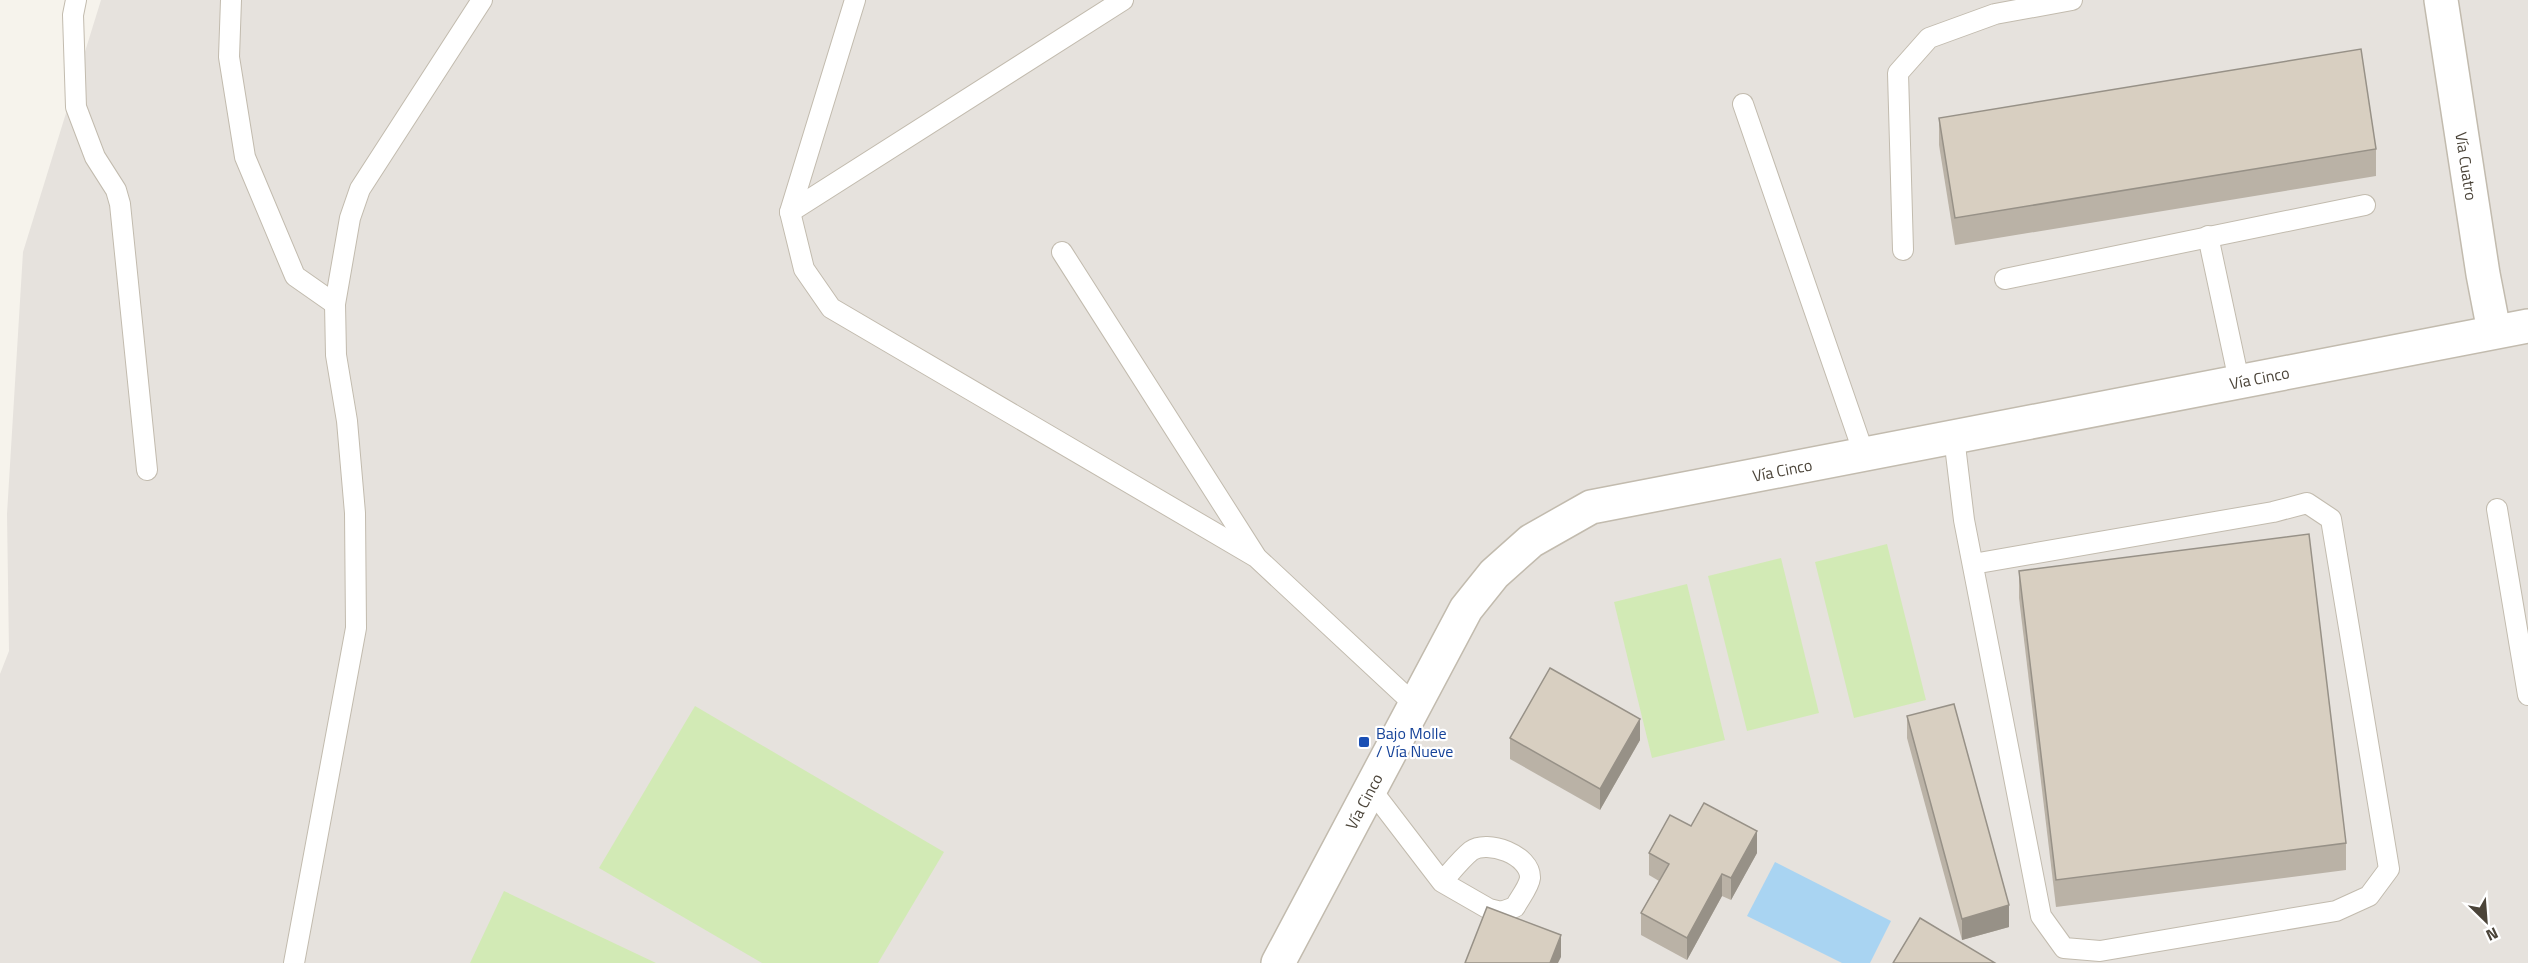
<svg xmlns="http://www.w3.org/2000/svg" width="2528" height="963" font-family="'Titillium Web',sans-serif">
	<rect width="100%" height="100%" fill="#f6f3ec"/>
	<path fill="#e6e2dd" d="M101,0H2528V963H0V674L9,651L7,514L23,252Z"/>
	<g fill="#d2eab5">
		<path d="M1887,544L1926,700L1854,718L1815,562Z"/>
		<path d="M1781,558L1819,713L1747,731L1708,576Z"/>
		<path d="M1687,584L1725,740L1652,758L1614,602Z"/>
		<path d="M695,706L944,852L878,963H762L599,868Z"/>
		<path d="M504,891L656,963H470Z"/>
	</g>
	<path fill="#a9d4f2" d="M1775,862L1891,921L1870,963H1842L1747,916Z"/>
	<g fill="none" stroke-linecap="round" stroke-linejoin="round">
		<g stroke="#c2bbae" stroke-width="22">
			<g id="service">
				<path d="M76,0L73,15L76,107L95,157L116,190L120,204L147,470"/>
				<path d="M231,0L229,57L245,157L295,276L335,304"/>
				<path d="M855,0L790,212L804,269L831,308L1256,557L1415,705"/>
				<path d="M1743,104L1864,454"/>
				<path d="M790,212L1123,0"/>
				<path d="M2208,236L2239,381"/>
				<path d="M1903,250L1898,73L1929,38L1995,14L2072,0"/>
				<path d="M1062,252L1255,555"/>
				<path d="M2005,279L2365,205"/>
				<path d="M1954,437L1964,520L2041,916L2064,948L2100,951L2336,911L2369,896L2389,869L2331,519L2307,503L2273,512L1973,564"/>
				<path d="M2497,509L2528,695"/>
				<path d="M1370,788L1442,882L1489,909L1501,912L1515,907C1519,899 1529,887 1530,878C1531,855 1487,839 1471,851C1461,859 1451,872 1442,882"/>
				<path d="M294,963L356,628L355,513L347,421L336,355L335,304L350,218L360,189L482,0"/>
			</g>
		</g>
		<g stroke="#c2bbae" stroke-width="36">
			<g id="minor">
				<path id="s1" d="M2441,0L2483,274L2494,331"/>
				<path id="s2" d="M1278,963L1466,609L1494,574L1531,541L1591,507L2528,326"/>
			</g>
		</g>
		<use href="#service" stroke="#fff" stroke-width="20"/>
		<use href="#minor" stroke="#fff" stroke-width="33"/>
	</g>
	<g fill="#bab2a6">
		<path d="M1939,118L2376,149V176L1955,245L1939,145Z"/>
		<path d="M2019,571L2346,843V870L2056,907L2019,598Z"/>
		<path d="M1907,716L2009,927L1962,940L1907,738Z"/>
		<path d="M1510,738L1640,740L1600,810L1510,759Z"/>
		<path d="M1649,853H1757L1731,900L1722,896L1687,960L1641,935V913L1659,881L1649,875Z"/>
	</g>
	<g fill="#979187">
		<path d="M1640,719V740L1600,810V789Z"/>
		<path d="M1757,831V853L1731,900V878Z"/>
		<path d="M1722,874V896L1687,960V938Z"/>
		<path d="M2009,905V927L1962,940V919Z"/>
		<path d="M1561,935V957L1558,963H1550Z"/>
	</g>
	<g fill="#d8cfc1" stroke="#979187" stroke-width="1.5">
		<path d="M2361,49L2376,149L1955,218L1939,118Z"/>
		<path d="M2309,534L2346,843L2056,880L2019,571Z"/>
		<path d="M1550,668L1640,719L1600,789L1510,738Z"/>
		<path d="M1954,704L2009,905L1962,919L1907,716Z"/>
		<path d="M1704,803L1757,831L1731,878L1722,874L1687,938L1641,913L1669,864L1649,853L1670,815L1691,826Z"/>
		<path d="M1487,907L1561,935L1550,963H1465Z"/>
		<path d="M1920,918L1995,963H1893Z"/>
	</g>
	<rect fill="#1a4fb4" stroke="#fff" stroke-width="2" x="1358" y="736" width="12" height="12" rx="3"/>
	<g text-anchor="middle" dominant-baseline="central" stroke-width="4.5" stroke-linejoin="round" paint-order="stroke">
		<g font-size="16" fill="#4b4439" stroke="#fff">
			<text stroke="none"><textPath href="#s1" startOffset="168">Vía Cuatro</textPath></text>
			<text stroke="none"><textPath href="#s2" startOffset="1245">Vía Cinco</textPath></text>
			<text stroke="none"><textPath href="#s2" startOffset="759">Vía Cinco</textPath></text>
			<text stroke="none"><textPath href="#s2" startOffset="183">Vía Cinco</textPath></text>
		</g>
		<g font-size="16" fill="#164399" stroke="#fff" text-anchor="start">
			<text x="1376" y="733">Bajo Molle<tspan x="1376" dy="18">/ Vía Nueve</tspan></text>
		</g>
	</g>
	<g transform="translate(2486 921) rotate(155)" stroke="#ffffff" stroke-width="4.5" paint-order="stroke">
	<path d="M0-4.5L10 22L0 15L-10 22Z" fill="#4b4439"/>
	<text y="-9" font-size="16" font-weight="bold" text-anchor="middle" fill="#4b4439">N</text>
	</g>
</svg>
